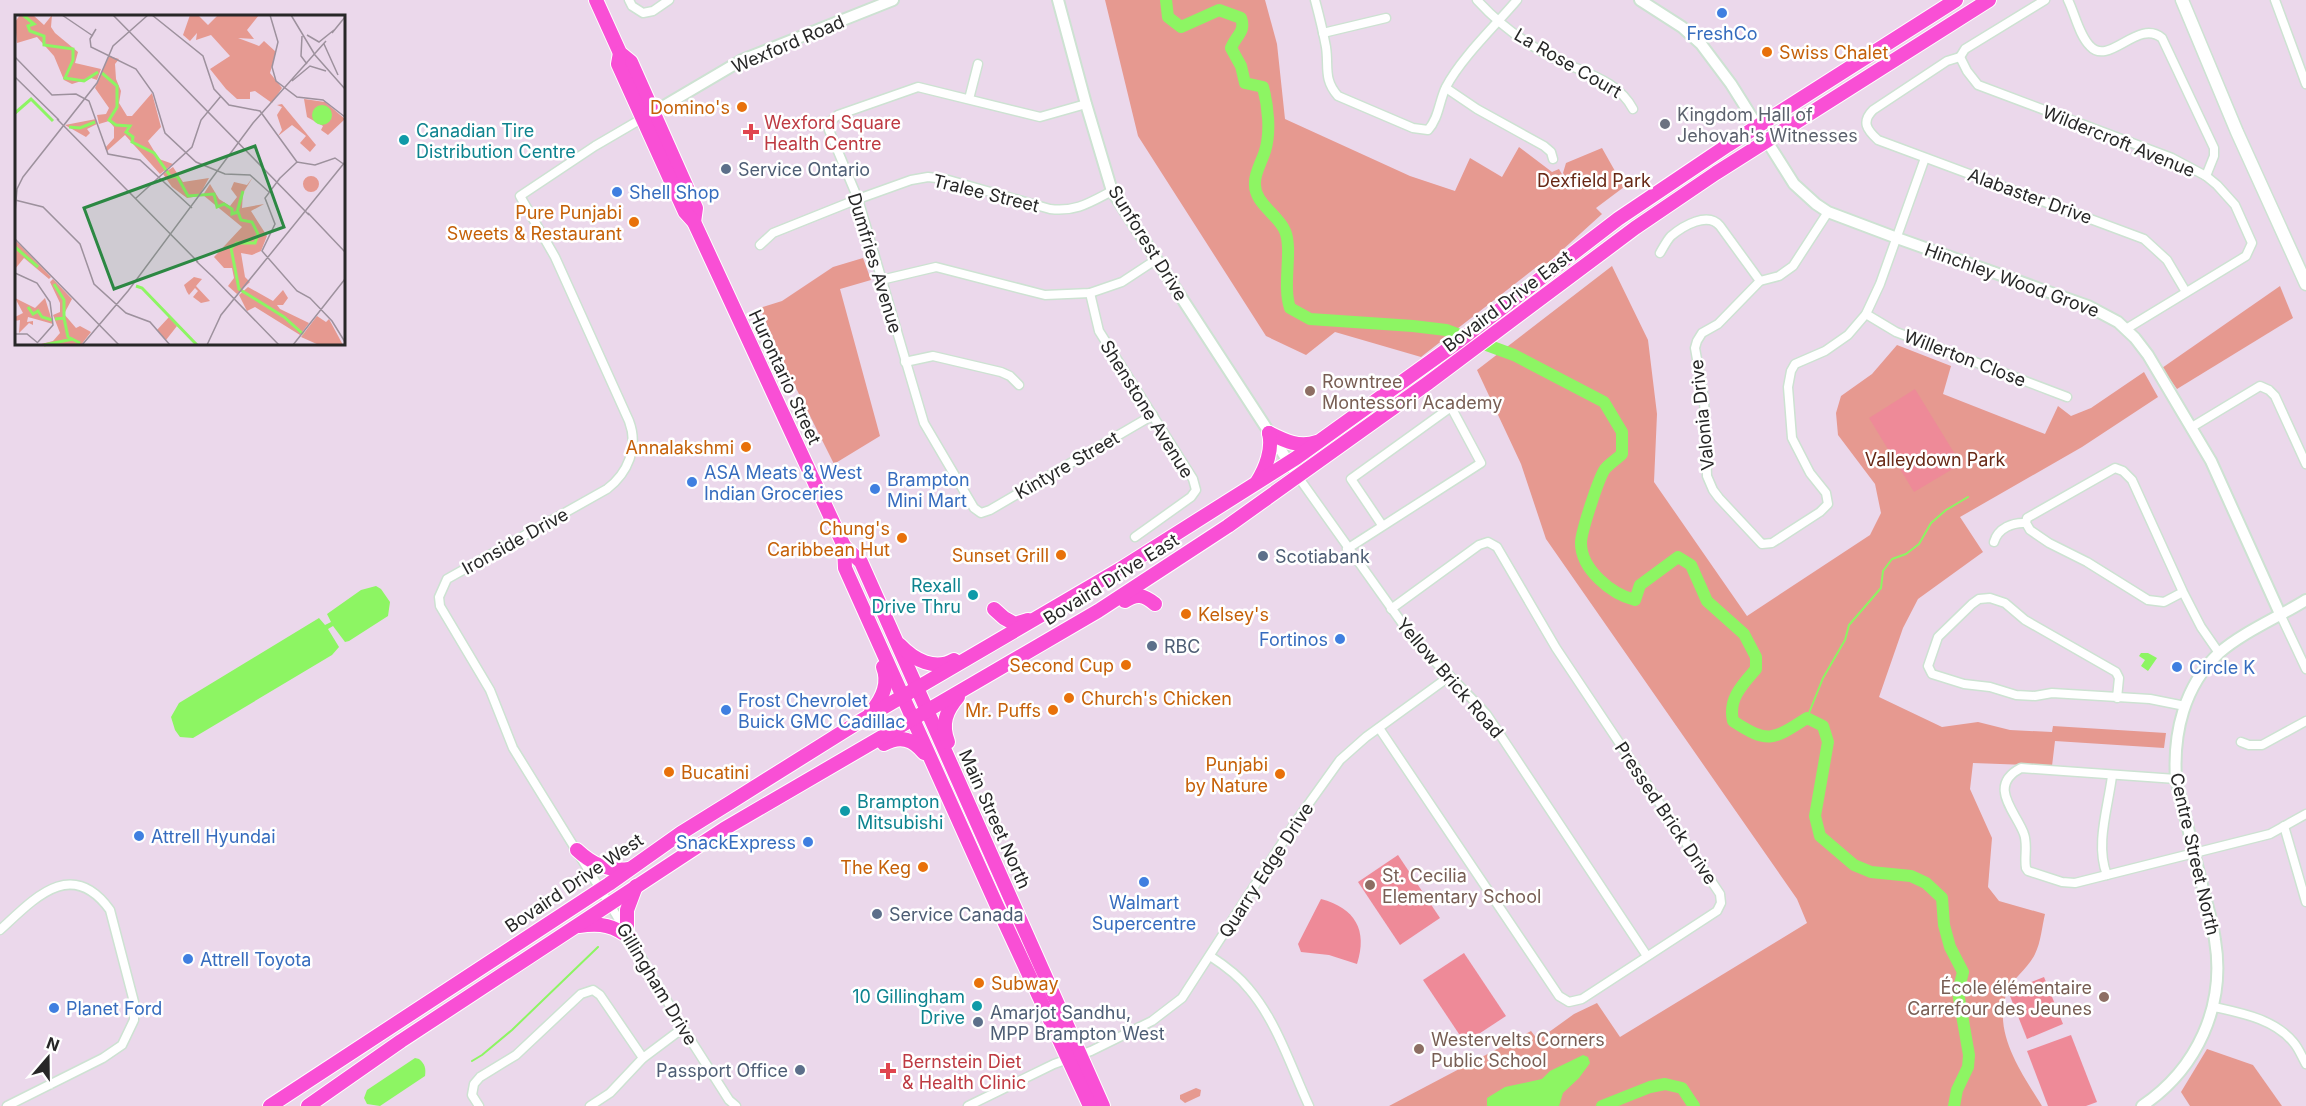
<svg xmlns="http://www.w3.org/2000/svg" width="2306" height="1106" font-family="Inter,sans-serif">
	<rect width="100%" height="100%" fill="#ebd8eb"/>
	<g fill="#e69990">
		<path d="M1105,0H1265L1277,44L1285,119L1410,176L1455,191L1470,158L1502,177L1519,147L1552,172L1559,169L1568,185L1572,189L1563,173L1566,163L1602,148L1624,187L1596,208L1602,214L1548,263L1539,265L1421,357L1335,332L1306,355L1266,336L1138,136Z"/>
		<path d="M863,258L871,280L840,289L880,436L834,464L782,360L760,308L782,301L833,267Z"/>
		<path d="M1612,266L1648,340L1657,414L1654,482L1747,616L1870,535L1881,513L1875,484L1838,435L1836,413L1841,396L1872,374L1897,345L1951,366L1943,394L2045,434L2058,406L2071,416L2091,408L2144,372L2158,397L2082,447L1960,517L1983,552L1918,599L1903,628L1879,697L1942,727L1978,722L2010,730L2052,732L2053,726L2166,733L2164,748L2055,741L2052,766L1973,763L1970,789L1992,838L1988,887L1999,901L2045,914C2042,926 2041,942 2035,954C2028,969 2011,979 2006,995C1993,1034 2023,1075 2042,1106H1389L1531,1031L1538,1040L1574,1014L1597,1003L1620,1037L1807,923L1797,899L1546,539L1521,464L1477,370Z"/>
		<path d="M2280,286L2293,318L2177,389L2162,368Z"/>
		<path d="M2207,1049L2253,1065L2282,1106H2190L2181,1092Z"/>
		<path d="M1196,1088L1201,1090L1200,1096L1185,1103L1180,1099V1095Z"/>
	</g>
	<g fill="#ee8a98">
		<path d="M1915,389L1961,464L1914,492L1869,418Z"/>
		<path d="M1398,855L1440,918L1400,945L1358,882Z"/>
		<path d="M1321,899C1355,908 1368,930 1357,964L1329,955L1301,952L1298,944Z"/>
		<path d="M1464,953L1506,1016L1465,1043L1423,980Z"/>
		<path d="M2044,977L2063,1024L2027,1039L2008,991Z"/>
		<path d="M2071,1035L2097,1102L2086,1106H2048L2027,1051Z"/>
	</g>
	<g fill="#8df563">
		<path d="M376,586L381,589L390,602L388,616L349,641L345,642L333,626L328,629L339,647L332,655L193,738L180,737L175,730L171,717L179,703L319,618L325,625L331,622L327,614L361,590Z"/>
		<path d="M2141,653H2148L2157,658L2148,671L2141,666L2145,660L2139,656Z"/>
		<path d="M1583,1055L1588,1057L1590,1063L1579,1078L1563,1093L1559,1106H1487V1098L1505,1087L1542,1079L1550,1071Z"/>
		<path d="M415,1058L419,1059C425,1064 426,1068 425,1076L380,1106L367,1104L364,1098L367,1090Z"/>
	</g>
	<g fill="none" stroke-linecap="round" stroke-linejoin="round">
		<g stroke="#8df563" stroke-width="2">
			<path d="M1807,718L1823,678L1845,640L1849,625L1881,588L1883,571L1892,559L1906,554L1919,544L1931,523L1946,510L1968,497"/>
			<path d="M472,1061L482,1055L512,1030L598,947"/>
		</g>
		<g stroke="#8df563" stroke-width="12">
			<path d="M1166,0L1168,17L1181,27L1219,10L1241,18C1246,32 1236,35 1231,48L1241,66L1245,83L1263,87C1268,106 1271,132 1265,151C1262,161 1255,172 1255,182C1253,203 1278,214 1285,231C1293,250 1282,285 1290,308L1310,319L1413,326L1446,330L1514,355L1604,402L1622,432V454C1617,459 1610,463 1605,469C1599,477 1581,532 1581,543C1581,569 1611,594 1635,600L1640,585L1678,557L1691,565L1707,601L1744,634L1756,657V669C1742,685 1728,699 1733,721C1768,744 1773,740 1807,718L1823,726L1828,742L1815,816L1820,836L1854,865L1871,872L1911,876L1926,883L1942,898L1944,925L1950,947L1963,972L1958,992L1969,1055L1968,1067L1957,1090L1954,1106"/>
			<path d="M1602,1106L1650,1087L1665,1084L1682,1088L1694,1106"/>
		</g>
		<g stroke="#cde2d2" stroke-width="11">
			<g id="minor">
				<path d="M629,0L632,6L643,13L653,11L669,0"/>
				<path d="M1315,0C1319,15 1323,31 1326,47C1329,67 1323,79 1338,96L1413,128L1428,130C1439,118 1439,101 1446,87C1461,58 1495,26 1517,0"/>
				<path d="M1477,0C1498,23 1526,44 1554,58C1583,73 1617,79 1633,109"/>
				<path d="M2068,0C2075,14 2079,35 2090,46C2109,67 2138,18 2162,38L2214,148V156L2206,176"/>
				<path d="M2275,0L2306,84"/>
				<path d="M1323,33L1386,18"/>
				<path d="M1960,57L1967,71L1978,85L2172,158L2206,176L2217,185L2235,205L2252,243L2246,256L2126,329"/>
				<path d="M1960,57L1947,61L1873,110C1861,122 1867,130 1878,140L2144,239L2167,260L2186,292"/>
				<path d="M1960,57L1965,49L2045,0"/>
				<path d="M1446,88L1477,109L1544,146L1551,152L1553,159"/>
				<path d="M969,99L978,64"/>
				<path d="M1086,104L1040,117L918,87L838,115L831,121L829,130L858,199L924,423L974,508L981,513L990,510L1153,415"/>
				<path d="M643,118L595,146L520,196L555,257L629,421C639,447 628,473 607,489L447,579L439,597L440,606L490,690L513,748L615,913L683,1028L729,1100L736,1106"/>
				<path d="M1828,212L1793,266L1779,276L1760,281L1718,324L1702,333L1697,341L1695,348L1704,399L1707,476L1713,490L1719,498L1762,544L1772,543L1820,512L1828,504L1826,493L1810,473L1792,438L1788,387L1791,371L1795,364L1825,351L1848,335L1866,314L1880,284L1925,158"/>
				<path d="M760,245L773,233L858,199L911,180L928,177L945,179L1050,209C1076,212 1089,203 1112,191"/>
				<path d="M1660,253C1663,248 1667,240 1671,236C1683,226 1708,211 1720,226L1760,281"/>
				<path d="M881,280L936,267L1045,295L1090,293L1122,282L1157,259"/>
				<path d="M1090,293L1099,331L1193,479L1196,490L1191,497L1135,537"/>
				<path d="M1866,314L1896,332L2067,397"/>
				<path d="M905,362L933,356L1001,372L1010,376L1019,385"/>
				<path d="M2192,427L2260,386L2269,390L2275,396L2306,464"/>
				<path d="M1299,478L1412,637C1436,664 1463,688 1487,715L1647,956"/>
				<path d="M1994,542C1998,528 2013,522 2026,523"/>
				<path d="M1347,549L1481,463L1451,407L1351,479L1382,525"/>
				<path d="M2183,592L2164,602L2148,600L2087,562L2049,543L2030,530L2026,523L2027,518L2115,468L2123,471L2132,480L2183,592L2201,627L2219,653"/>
				<path d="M2281,616L2306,669"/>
				<path d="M2117,698L2119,678L2116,672L2025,620L2005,603L1990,598L1979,599L1972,604L1938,637L1928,666L1932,674L1964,684L1990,687L2016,695L2035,696L2052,693L2150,699L2185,706"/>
				<path d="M1379,728L1559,996L1569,1002L1582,999L1717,911L1721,903L1720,894L1556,648L1497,547L1488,542L1479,545L1391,609"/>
				<path d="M2241,742L2249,745H2262L2306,721"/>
				<path d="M2176,779L2021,768C1986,786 2017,813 2024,834C2028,845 2024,857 2026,868L2028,871L2062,882L2075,883L2270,834L2306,814"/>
				<path d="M2284,826L2306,902"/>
				<path d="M2107,875C2095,845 2108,808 2112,776"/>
				<path d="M0,930C33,900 71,856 110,910L134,1002V1020L122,1045L103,1058L7,1106"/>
				<path d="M1210,956C1224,965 1238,975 1249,989C1277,1022 1291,1067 1309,1106"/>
				<path d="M2214,1007C2241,1013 2275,1019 2294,1043C2299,1049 2302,1057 2306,1064"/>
				<path d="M479,1106L472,1095L474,1084L480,1077L516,1055L581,994L593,990L600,995L643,1058"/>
				<path d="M590,1106L610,1093L643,1058L683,1028"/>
				<path d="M968,1106L1054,1064L1091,1051L1152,1021L1182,998L1297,820L1340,760L1366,737L1450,676"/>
			</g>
		</g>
		<g stroke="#cde2d2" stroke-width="14">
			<g id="tertiary">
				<path d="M1058,0L1086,104L1112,191L1299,478"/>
				<path d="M1640,0L1682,27L1701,44L1731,84L1794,184L1816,204L1828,212L1897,238L2088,306L2118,322L2135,338L2148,355L2211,461L2281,616"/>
				<path d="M647,116L742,60L893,0"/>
				<path d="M2142,1106C2197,1069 2226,1006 2215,940C2212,919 2205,898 2200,877C2192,845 2184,812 2176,779C2173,733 2184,686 2219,653C2243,632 2279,617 2306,600"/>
			</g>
		</g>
		<g stroke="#cde2d2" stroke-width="15">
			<path id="secondary" d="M2182,0L2237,132L2306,284"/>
		</g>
		<g stroke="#fff" stroke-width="16">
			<g id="primary">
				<path d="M596,0L620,53L631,62L696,208L694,222"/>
				<path d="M620,53L618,64L685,212L694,222L844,546L861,562L1103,1106"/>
				<path d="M1269,433C1285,441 1299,448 1317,442"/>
				<path d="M1257,482C1266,468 1273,449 1269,433"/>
				<path d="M844,546L845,568L997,906L1090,1106"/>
				<path d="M1125,601C1137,593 1144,595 1155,604"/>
				<path d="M994,609L1004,618L1015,624L1028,620"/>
				<path d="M900,645C914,660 935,671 954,660"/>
				<path d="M871,712C882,699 890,684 883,667"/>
				<path d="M948,742C941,724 946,711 958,697"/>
				<path d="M884,744C900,735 913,739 924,753"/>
				<path d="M577,850C592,864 608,872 629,869"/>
				<path d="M579,926C601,923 614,925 631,939"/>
				<path d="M627,933V910L636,886"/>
				<path d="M270,1106L609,884L681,833L731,802L857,723L1122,568L1296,458L1459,341L1618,219L1728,145L1956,0"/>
				<path d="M308,1106L401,1041L724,829L1098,611L1228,526L1428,383L1635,228L1716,173L1989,0"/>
			</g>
		</g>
		<use href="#minor" stroke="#fff" stroke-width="8"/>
		<use href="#tertiary" stroke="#fff" stroke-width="10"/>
		<use href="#secondary" stroke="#fff" stroke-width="12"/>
		<use href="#primary" stroke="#f94fd5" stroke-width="14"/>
	</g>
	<g fill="#3f7fe0" stroke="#fff" stroke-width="2">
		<circle cx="1722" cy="13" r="6"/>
		<circle cx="617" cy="192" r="6"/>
		<circle cx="692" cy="482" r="6"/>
		<circle cx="875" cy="489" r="6"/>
		<circle cx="1340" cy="639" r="6"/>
		<circle cx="2177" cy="667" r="6"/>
		<circle cx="726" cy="710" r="6"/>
		<circle cx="139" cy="836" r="6"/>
		<circle cx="808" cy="842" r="6"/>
		<circle cx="1144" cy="882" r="6"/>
		<circle cx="188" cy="959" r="6"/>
		<circle cx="54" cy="1008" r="6"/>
	</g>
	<g fill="#e8710a" stroke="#fff" stroke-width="2">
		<circle cx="1767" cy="52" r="6"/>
		<circle cx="742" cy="107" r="6"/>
		<circle cx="634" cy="222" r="6"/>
		<circle cx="746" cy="447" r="6"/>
		<circle cx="902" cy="538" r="6"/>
		<circle cx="1061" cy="555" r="6"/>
		<circle cx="1186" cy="614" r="6"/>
		<circle cx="1126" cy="665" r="6"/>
		<circle cx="1069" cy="698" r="6"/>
		<circle cx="1053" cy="710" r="6"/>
		<circle cx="669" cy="772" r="6"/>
		<circle cx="1280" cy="774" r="6"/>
		<circle cx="923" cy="867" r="6"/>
		<circle cx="979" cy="983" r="6"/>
	</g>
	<circle fill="#6b7280" stroke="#fff" stroke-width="2" cx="1665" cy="124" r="6"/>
	<g fill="#e0444e" stroke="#fff" stroke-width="2">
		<path d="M748 123h6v6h6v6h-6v6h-6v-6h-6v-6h6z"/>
		<path d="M885 1062h6v6h6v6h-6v6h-6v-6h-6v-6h6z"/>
	</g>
	<g fill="#0f9aa8" stroke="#fff" stroke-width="2">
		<circle cx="404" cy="140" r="6"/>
		<circle cx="973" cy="595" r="6"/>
		<circle cx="845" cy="811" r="6"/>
		<circle cx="977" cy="1006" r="6"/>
	</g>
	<g fill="#5c6f8a" stroke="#fff" stroke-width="2">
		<circle cx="726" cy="169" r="6"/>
		<circle cx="1263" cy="556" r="6"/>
		<circle cx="1152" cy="646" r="6"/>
		<circle cx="877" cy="914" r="6"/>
		<circle cx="978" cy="1022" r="6"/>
		<circle cx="800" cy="1070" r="6"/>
	</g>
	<g fill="#8d6e63" stroke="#fff" stroke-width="2">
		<circle cx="1310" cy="391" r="6"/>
		<circle cx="1370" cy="885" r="6"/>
		<circle cx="2104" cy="997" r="6"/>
		<circle cx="1419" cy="1049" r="6"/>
	</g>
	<g text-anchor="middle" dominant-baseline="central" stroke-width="5" stroke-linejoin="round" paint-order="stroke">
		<g font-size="18" fill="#366cbe" stroke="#fff" text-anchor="start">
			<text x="1722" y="33" text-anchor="middle">FreshCo</text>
			<text x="629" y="192">Shell Shop</text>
			<text x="704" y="472">ASA Meats &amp; West<tspan x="704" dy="21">Indian Groceries</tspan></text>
			<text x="887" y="479">Brampton<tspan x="887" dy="21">Mini Mart</tspan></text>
			<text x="1328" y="639" text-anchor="end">Fortinos</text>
			<text x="2189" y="667">Circle K</text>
			<text x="738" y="700">Frost Chevrolet<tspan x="738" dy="21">Buick GMC Cadillac</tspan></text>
			<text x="151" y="836">Attrell Hyundai</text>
			<text x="796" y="842" text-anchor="end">SnackExpress</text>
			<text x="1144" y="902" text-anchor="middle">Walmart<tspan x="1144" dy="21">Supercentre</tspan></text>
			<text x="200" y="959">Attrell Toyota</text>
			<text x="66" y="1008">Planet Ford</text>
		</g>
		<g font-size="18" fill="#272727" stroke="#fff">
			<text transform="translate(788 44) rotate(-23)">Wexford Road</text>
			<text transform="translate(1568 63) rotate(30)">La Rose Court</text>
			<text transform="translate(2119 141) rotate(22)">Wildercroft Avenue</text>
			<text transform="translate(986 193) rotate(14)">Tralee Street</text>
			<text transform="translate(2030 196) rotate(20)">Alabaster Drive</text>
			<text transform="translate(1148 243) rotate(58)">Sunforest Drive</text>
			<text transform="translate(875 263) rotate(73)">Dumfries Avenue</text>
			<text transform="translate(2012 280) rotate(20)">Hinchley Wood Grove</text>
			<text transform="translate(1507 301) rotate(-37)">Bovaird Drive East</text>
			<text transform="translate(1965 358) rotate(21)">Willerton Close</text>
			<text transform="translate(785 377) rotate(65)">Hurontario Street</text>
			<text transform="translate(1147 409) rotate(58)">Shenstone Avenue</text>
			<text transform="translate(1702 415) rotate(-96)">Valonia Drive</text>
			<text transform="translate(1067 465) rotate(-30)">Kintyre Street</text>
			<text transform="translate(515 541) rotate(-29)">Ironside Drive</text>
			<text transform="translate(1111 579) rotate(-32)">Bovaird Drive East</text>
			<text transform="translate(1450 678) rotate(49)">Yellow Brick Road</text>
			<text transform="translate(1666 813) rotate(56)">Pressed Brick Drive</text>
			<text transform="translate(995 819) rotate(66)">Main Street North</text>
			<text transform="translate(2195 854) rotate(77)">Centre Street North</text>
			<text transform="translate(1266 870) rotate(-57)">Quarry Edge Drive</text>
			<text transform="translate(574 883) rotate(-34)">Bovaird Drive West</text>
			<text transform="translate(657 984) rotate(59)">Gillingham Drive</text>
		</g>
		<g font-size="18" fill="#c56008" stroke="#fff" text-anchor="end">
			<text x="1779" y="52" text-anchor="start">Swiss Chalet</text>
			<text x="730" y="107">Domino's</text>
			<text x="622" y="212">Pure Punjabi<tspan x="622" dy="21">Sweets &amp; Restaurant</tspan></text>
			<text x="734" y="447">Annalakshmi</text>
			<text x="890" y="528">Chung's<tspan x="890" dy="21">Caribbean Hut</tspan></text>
			<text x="1049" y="555">Sunset Grill</text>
			<text x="1198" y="614" text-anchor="start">Kelsey's</text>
			<text x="1114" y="665">Second Cup</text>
			<text x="1081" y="698" text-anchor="start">Church's Chicken</text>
			<text x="1041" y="710">Mr. Puffs</text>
			<text x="1268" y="764">Punjabi<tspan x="1268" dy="21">by Nature</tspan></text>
			<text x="681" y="772" text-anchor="start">Bucatini</text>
			<text x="911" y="867">The Keg</text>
			<text x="991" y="983" text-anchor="start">Subway</text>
		</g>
		<g font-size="18" fill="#5b616d" stroke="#fff" text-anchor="start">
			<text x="1677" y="114">Kingdom Hall of<tspan x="1677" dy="21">Jehovah's Witnesses</tspan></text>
		</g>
		<g font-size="18" fill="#be3a42" stroke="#fff" text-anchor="start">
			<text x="764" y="122">Wexford Square<tspan x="764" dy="21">Health Centre</tspan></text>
			<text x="902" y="1061">Bernstein Diet<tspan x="902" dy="21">&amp; Health Clinic</tspan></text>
		</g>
		<g font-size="18" fill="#0d838f" stroke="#fff" text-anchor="start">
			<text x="416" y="130">Canadian Tire<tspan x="416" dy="21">Distribution Centre</tspan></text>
			<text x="961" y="585" text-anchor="end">Rexall<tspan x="961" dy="21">Drive Thru</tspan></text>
			<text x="857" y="801">Brampton<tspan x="857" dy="21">Mitsubishi</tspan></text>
			<text x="965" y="996" text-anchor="end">10 Gillingham<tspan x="965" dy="21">Drive</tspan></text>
		</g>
		<g font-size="18" fill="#4e5e75" stroke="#fff" text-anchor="start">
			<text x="738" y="169">Service Ontario</text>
			<text x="1275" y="556">Scotiabank</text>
			<text x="1164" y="646">RBC</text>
			<text x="889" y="914">Service Canada</text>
			<text x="990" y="1012">Amarjot Sandhu,<tspan x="990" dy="21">MPP Brampton West</tspan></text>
			<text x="788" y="1070" text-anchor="end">Passport Office</text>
		</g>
		<g font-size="18" fill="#672815" stroke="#fff">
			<text x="1594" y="180">Dexfield Park</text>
			<text x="1935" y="459">Valleydown Park</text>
		</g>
		<g font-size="18" fill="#785e54" stroke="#fff" text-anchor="start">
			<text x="1322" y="381">Rowntree<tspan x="1322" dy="21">Montessori Academy</tspan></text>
			<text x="1382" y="875">St. Cecilia<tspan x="1382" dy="21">Elementary School</tspan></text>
			<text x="2092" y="987" text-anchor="end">École élémentaire<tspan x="2092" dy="21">Carrefour des Jeunes</tspan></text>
			<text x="1431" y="1039">Westervelts Corners<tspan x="1431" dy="21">Public School</tspan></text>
		</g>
	</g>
	<g transform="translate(15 15)">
		<rect width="330" height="330" fill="#ebd8eb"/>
		<path d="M5,0H18L29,10L37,0L36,12L40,18L63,37L60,48L86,54L82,65L76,63L57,69L49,65L39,41L22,22L2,28L0,7ZM175,0H183L193,10L203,0H244L232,15L239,24L223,23L244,31L249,26L261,37L255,58L267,73L257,88L240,76L235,77V84H222L211,74L195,54L215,41L196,20L181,25L182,18L175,26L168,20ZM94,41L104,44L100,49L101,64L106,76L104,88L112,101H117L137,78L146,112L133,126L144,144L158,149L145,159L110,120L92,136L90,133L99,123V112L94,106L84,109L82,100L91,99L94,93L80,73ZM289,84L310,87L330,104L313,120L306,115L308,111L292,102ZM267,89L301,130L295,137L285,128L291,121L277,110L263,121L267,115L262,100L267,92L262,90ZM81,104L82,109L72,114L75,118L71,122L50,110ZM158,152L168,167L194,163L184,181L172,183L157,172L148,159ZM288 169a8 8 0 1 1 16 0a8 8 0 1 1-16 0ZM238,162L228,178L227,193L249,189L236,196L252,221L246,236L237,240L226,238L230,262L235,267L222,279L213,271L219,263L217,253H209L199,242L227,212L188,180L195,169L204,184L215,191L222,182L216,174L219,167L232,170ZM0,225L36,262L34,264L9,243L0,254ZM179,262L187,264L181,271L195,286L186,288L178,282L183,276L180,273L174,280L172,277L169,270ZM38,264L57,284L49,299L61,313L65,311L76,317L66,330L26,329L38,326L45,318L38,300L45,297V288L35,267ZM233,272L258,286L268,275L273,283L268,290H262L265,294L294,308L285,320L240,292L232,296L224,280ZM0,283L20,293L30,283L38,309L13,302L12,307L18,306V310L14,308L4,318L5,305L0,306V302L8,298ZM302,301L311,307L314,304L328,330H304L286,322ZM154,302L162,311L151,325L142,315Z" fill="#e69990"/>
		<path d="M297 100a10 10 0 1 1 20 0a10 10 0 1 1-20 0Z" fill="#8df563"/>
		<path fill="none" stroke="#8df563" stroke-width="3" d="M8,0L19,9L13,11L15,16L29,21V30L58,34V45L50,63L69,66L83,57M87,58L102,71V92L94,105L101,110L115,111L111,117L118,122L117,127L139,138L156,162L162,161L173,181L199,179L202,192L209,189L217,194V199L223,197L226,205L237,207L243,219L240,228H222L216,233L224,274L269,302L288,319M0,98L16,84L38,106M54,112L65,113L80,107M222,197L228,176M0,232L23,252M39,269L49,285V302M121,271L127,273L182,330M13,292L18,299L23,296L27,302L37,305M40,304L49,303L53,322L65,328M29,330L58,324"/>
		<path fill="none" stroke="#9d919d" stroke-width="1.5" d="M47,0L78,21M98,0L294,200M137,0L188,41L199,74L214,90L245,96L282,147M255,0L263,27L257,52L261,66L282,82L308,85L330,102M276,0L300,40L330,74M81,14L75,24L76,32L121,54L138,78L150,118L181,147L210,159L235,160L254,177M317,18L330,2M292,20L304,27L319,15M287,21L286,41L292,49M309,29L323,60M0,42L37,80L61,79L74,86L93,139L125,145L177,193M0,62L44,105M277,66L295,51L311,56M42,104L183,247M265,163L250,183L260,209L247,236L282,276L295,283L317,306L330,327M264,164L282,147L300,150L320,143L330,150M120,184L177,132L186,105L206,81M0,185L28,192L65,229L79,269L111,298L135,307L155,330M0,197L2,174L8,162L82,68L98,31L133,0M293,198L330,237M0,224L104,330M181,246L200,264M0,258L22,268L35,287L38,310L23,327M197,261L264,330M0,319H12L23,328M67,330L113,276L238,108L311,26M192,330L206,300L330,147M278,330L330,264"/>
		<path fill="#2c8843" fill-opacity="0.15" stroke="#2c8843" stroke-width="3" d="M240,131L269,212L99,274L69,193Z"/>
		<rect width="330" height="330" fill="none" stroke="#272727" stroke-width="3"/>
	</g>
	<g transform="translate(48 1058) rotate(20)" stroke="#ffffff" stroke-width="4.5" paint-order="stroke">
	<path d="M0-4.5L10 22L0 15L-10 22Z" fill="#272727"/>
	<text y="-9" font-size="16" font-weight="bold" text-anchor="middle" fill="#272727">N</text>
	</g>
</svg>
